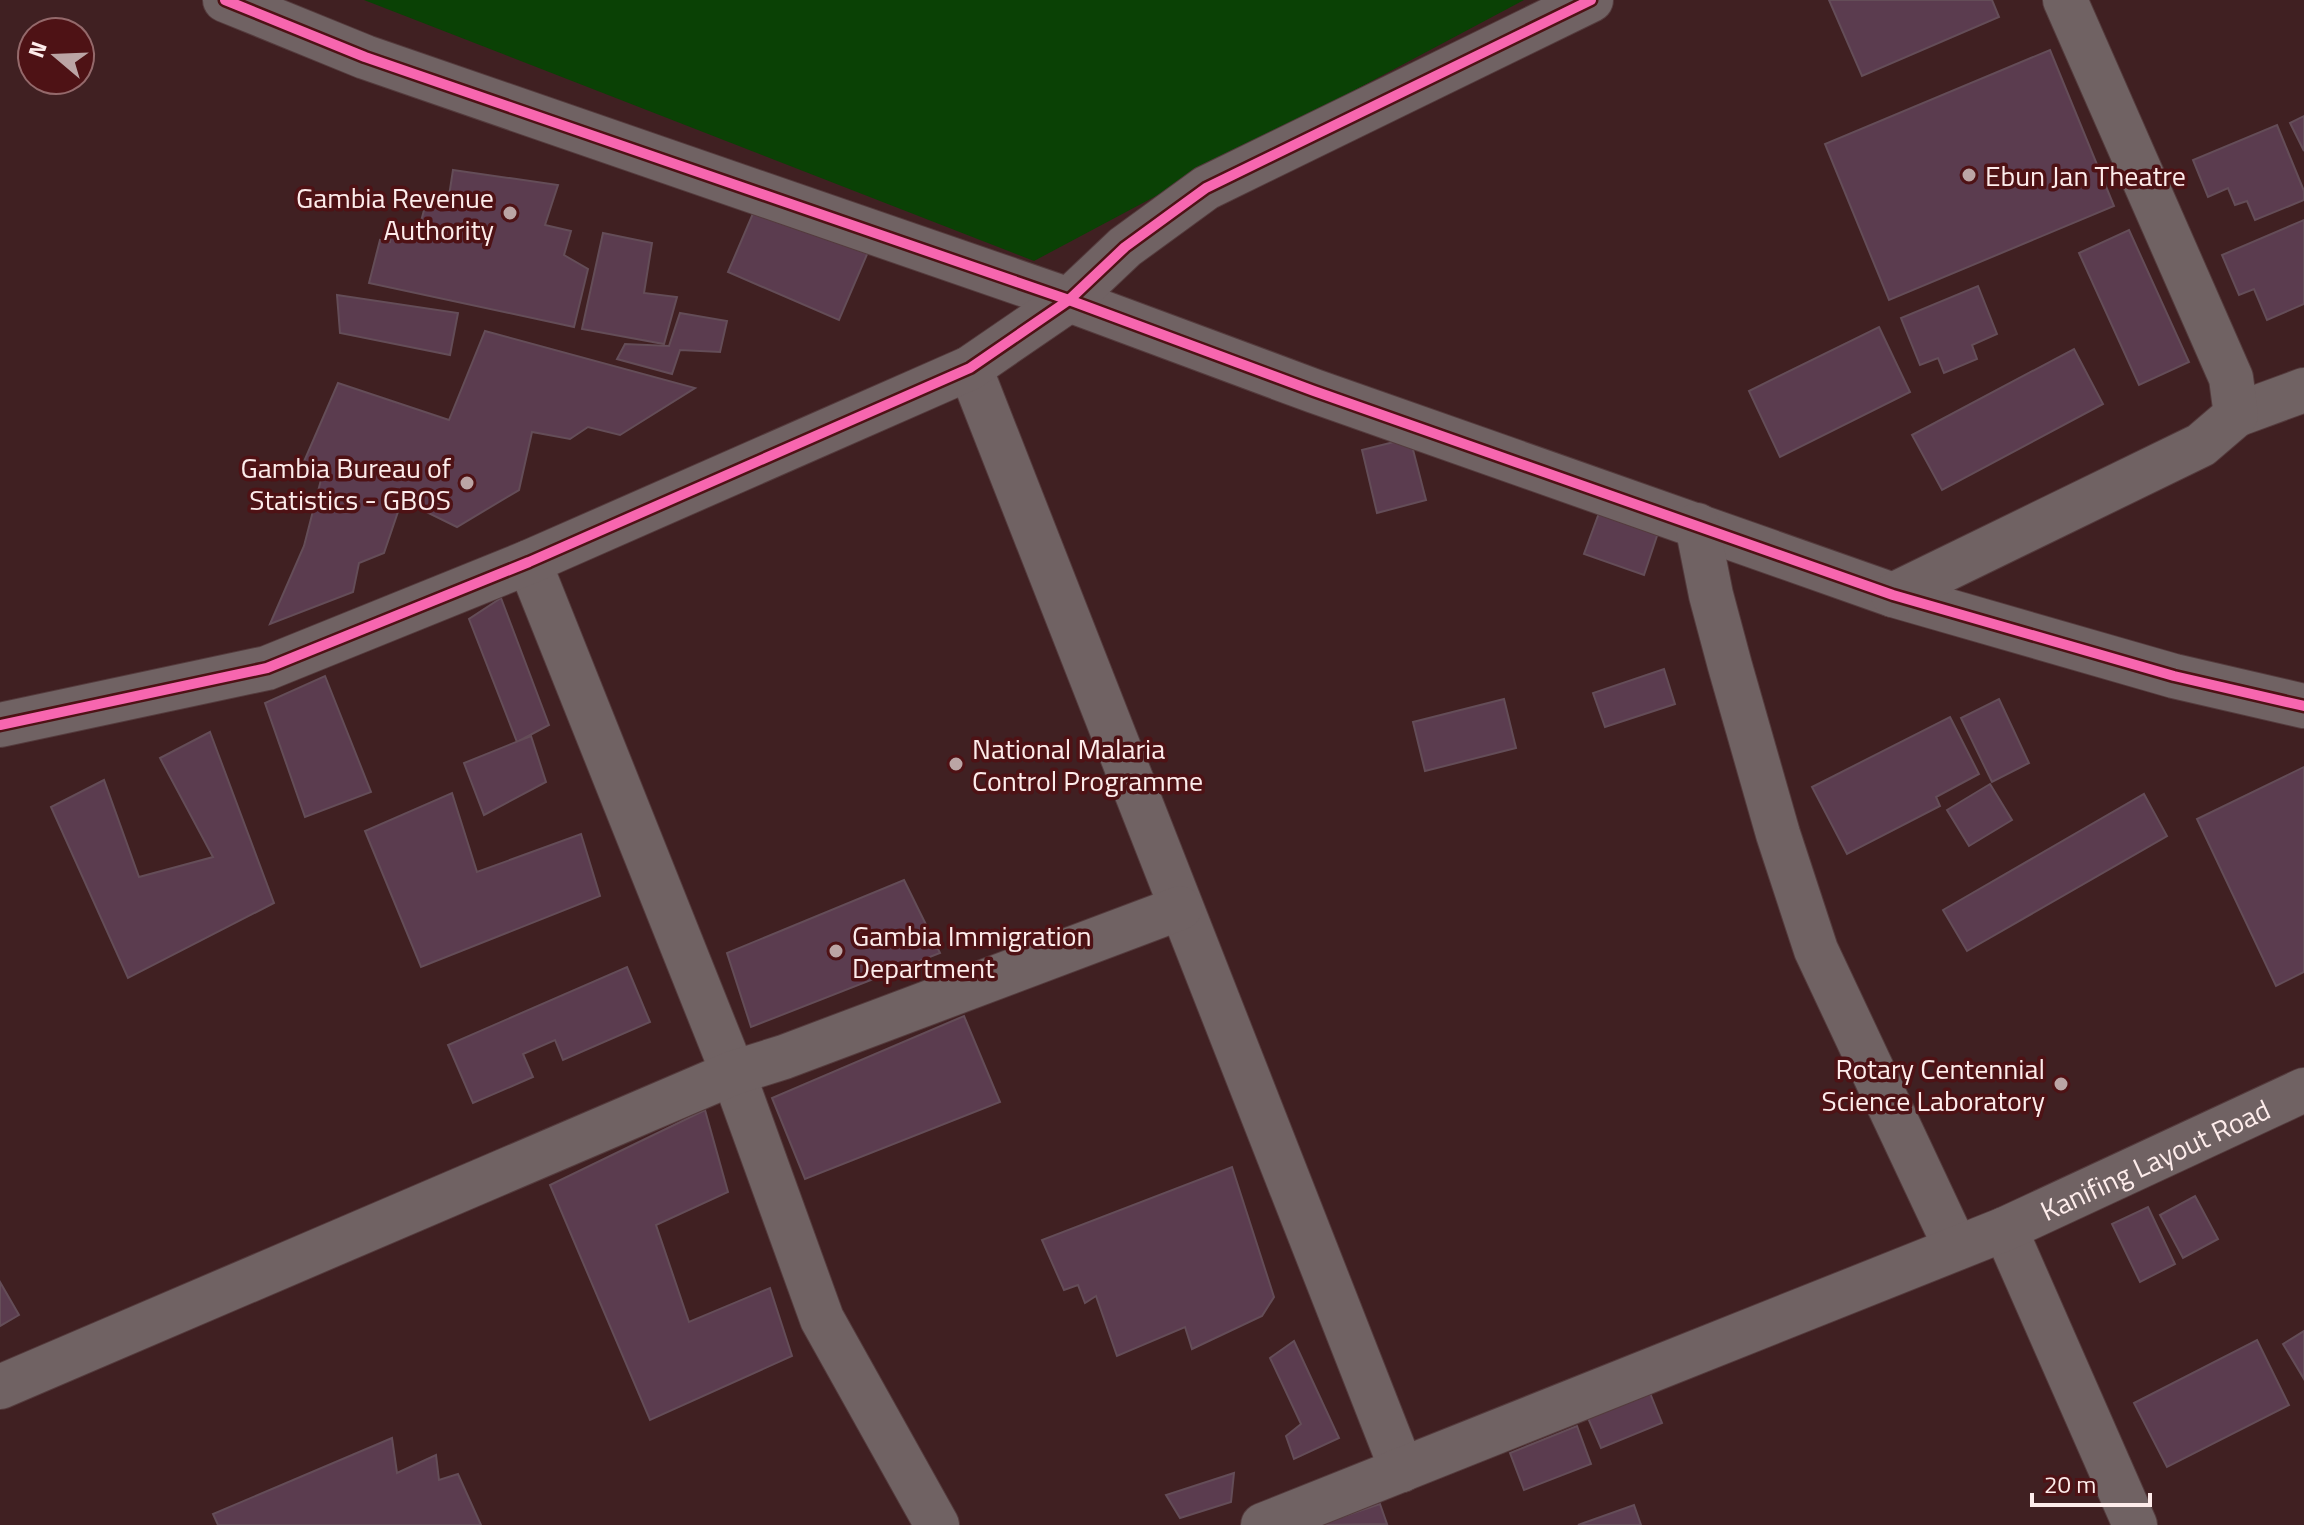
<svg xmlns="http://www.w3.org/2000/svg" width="2304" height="1525" font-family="'Titillium Web',sans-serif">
	<rect width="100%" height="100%" fill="#402022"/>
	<path fill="#0a4105" d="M364,0H1524L1034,261Z"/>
	<g fill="#5b3c4f" stroke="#644d58" stroke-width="2">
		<path d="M1829,0H1992L1999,17L1862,76Z"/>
		<path d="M2050,50L2114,206L1889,300L1825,144Z"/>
		<path d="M2304,116V151L2290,123Z"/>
		<path d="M2277,125L2304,191V200L2255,220L2247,201L2235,205L2228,188L2208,197L2193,160Z"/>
		<path d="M453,170L558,185L545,225L571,231L564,255L588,269L574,327L369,283L380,240L390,242L391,233L418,232L426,203L447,209Z"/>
		<path d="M757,204L868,252L839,320L728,272Z"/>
		<path d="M2304,220V304L2267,320L2254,289L2239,295L2222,255Z"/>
		<path d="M2129,230L2189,362L2139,385L2079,253Z"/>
		<path d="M603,233L652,243L644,293L677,297L664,344L582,329Z"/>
		<path d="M1978,286L1997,334L1972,345L1977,359L1944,373L1938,358L1920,365L1901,318Z"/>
		<path d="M337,295L458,313L450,355L340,333Z"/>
		<path d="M680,313L727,321L720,352L680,350L672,374L617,359L625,344L669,346Z"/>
		<path d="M1879,327L1910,392L1780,457L1749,391Z"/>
		<path d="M485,331L695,388L620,435L588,427L570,439L532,432L519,490L457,527L402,500L384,553L359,563L353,592L270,624L304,546L323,472L302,466L338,383L449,420Z"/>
		<path d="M2074,349L2103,404L1942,490L1912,435Z"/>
		<path d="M1410,438L1426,500L1377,513L1362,450Z"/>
		<path d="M1599,513L1658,533L1644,575L1584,554Z"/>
		<path d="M501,598L549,725L517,742L469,619Z"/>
		<path d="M1664,669L1675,704L1605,727L1593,693Z"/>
		<path d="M325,676L371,792L305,817L265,703Z"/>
		<path d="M1504,699L1516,748L1425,771L1413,722Z"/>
		<path d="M1999,699L2029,763L1992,782L1961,718Z"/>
		<path d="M1950,717L1979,774L1936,797L1940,806L1847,854L1812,787Z"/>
		<path d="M210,732L274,903L128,978L51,807L104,780L139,877L213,857L160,758Z"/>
		<path d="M531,736L546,782L484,815L464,763Z"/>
		<path d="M2304,767V972L2276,986L2197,819Z"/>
		<path d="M1990,784L2012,820L1969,846L1947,810Z"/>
		<path d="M452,793L477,872L581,834L600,896L421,967L365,831Z"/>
		<path d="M2144,794L2167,836L1967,951L1943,910Z"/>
		<path d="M904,880L940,953L751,1027L727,953Z"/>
		<path d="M627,967L650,1022L563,1060L555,1040L523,1054L533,1077L473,1103L448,1045Z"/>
		<path d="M964,1016L1000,1102L805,1179L772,1098Z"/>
		<path d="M705,1110L728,1192L656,1225L689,1322L770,1288L792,1356L650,1420L550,1185Z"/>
		<path d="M1232,1167L1274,1297L1262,1316L1192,1349L1185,1327L1117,1356L1096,1296L1085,1303L1078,1285L1064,1290L1042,1240Z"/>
		<path d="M2195,1196L2218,1239L2183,1258L2160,1215Z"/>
		<path d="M2148,1207L2175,1264L2140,1282L2112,1224Z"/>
		<path d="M0,1282L19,1315L0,1326Z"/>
		<path d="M2304,1331V1379L2283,1344Z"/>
		<path d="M2257,1340L2289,1405L2167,1467L2134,1403Z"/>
		<path d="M1294,1341L1339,1438L1294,1459L1286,1436L1301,1424L1270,1358Z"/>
		<path d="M1650,1393L1662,1423L1601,1448L1588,1418Z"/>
		<path d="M1577,1426L1591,1464L1524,1490L1510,1453Z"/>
		<path d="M392,1438L397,1473L436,1455L439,1480L458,1474L481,1525H218L213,1514Z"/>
		<path d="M1234,1473L1231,1502L1180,1518L1166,1495Z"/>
		<path d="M1380,1504L1387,1524L1318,1525Z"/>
		<path d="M1634,1505L1641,1525H1578Z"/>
	</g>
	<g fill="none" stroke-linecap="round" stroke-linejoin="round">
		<g stroke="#543b3d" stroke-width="46">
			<g id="street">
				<path d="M225,0L365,57L1069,300L1314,391L1893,595L2174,676L2304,706"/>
				<path d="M970,368L1402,1470"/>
				<path d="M2236,415L2304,390"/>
				<path d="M1697,525L1711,595L1730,666L1778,834L1816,950L1956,1248"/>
				<path d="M529,562L733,1073L822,1319L937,1525"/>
				<path d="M1893,595L2201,445L2236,415L2231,378L2065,0"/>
				<path d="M0,725L267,668L529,562L970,368L1069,300L1125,247L1206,188L1591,0"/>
				<path d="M2005,1229L2135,1525"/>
				<path d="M0,1387L733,1073L784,1057L1180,908"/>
				<path id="s1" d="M1263,1525L2005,1229L2304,1090"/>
			</g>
		</g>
		<use href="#street" stroke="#706263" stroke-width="44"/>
		<g stroke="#4e1215" stroke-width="15">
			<g id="cycleway">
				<path d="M225,0L365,57L1069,300L1314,391L1893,595L2174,676L2304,706"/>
				<path d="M0,725L267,668L529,562L970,368L1069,300L1125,247L1206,188L1591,0"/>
			</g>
		</g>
		<use href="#cycleway" stroke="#f766af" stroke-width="10"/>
	</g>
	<g fill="#bba5a5" stroke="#4e1215" stroke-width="3">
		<circle cx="1969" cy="175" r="8"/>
		<circle cx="510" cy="213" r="8"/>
		<circle cx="467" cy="483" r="8"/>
		<circle cx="956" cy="764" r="8"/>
		<circle cx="836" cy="951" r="8"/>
		<circle cx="2061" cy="1084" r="8"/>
	</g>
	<g text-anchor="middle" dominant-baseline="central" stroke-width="7" stroke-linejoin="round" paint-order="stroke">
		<g font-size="28" fill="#fdeceb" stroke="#4e1215" text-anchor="start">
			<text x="1985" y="175">Ebun Jan Theatre</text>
			<text x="494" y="197" text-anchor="end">Gambia Revenue<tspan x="494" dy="32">Authority</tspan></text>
			<text x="451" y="467" text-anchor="end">Gambia Bureau of<tspan x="451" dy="32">Statistics - GBOS</tspan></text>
			<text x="972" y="748">National Malaria<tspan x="972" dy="32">Control Programme</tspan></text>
			<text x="852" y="935">Gambia Immigration<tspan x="852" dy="32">Department</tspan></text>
			<text x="2045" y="1068" text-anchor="end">Rotary Centennial<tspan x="2045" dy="32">Science Laboratory</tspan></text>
		</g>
		<g font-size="28" fill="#fdeceb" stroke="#4e1215">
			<text stroke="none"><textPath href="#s1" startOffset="964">Kanifing Layout Road</textPath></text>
		</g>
	</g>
	<g transform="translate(56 56) rotate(289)"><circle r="38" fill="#4e1215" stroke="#94696b" stroke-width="2"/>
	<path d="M0-6L14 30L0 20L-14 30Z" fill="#bba5a5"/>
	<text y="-12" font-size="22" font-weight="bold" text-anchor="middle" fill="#fdeceb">N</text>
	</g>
	<path d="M2032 1493v12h118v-12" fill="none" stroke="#fdeceb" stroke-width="4"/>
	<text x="2044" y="1493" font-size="24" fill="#fdeceb" stroke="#4e1215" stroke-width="6" paint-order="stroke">20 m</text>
</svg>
